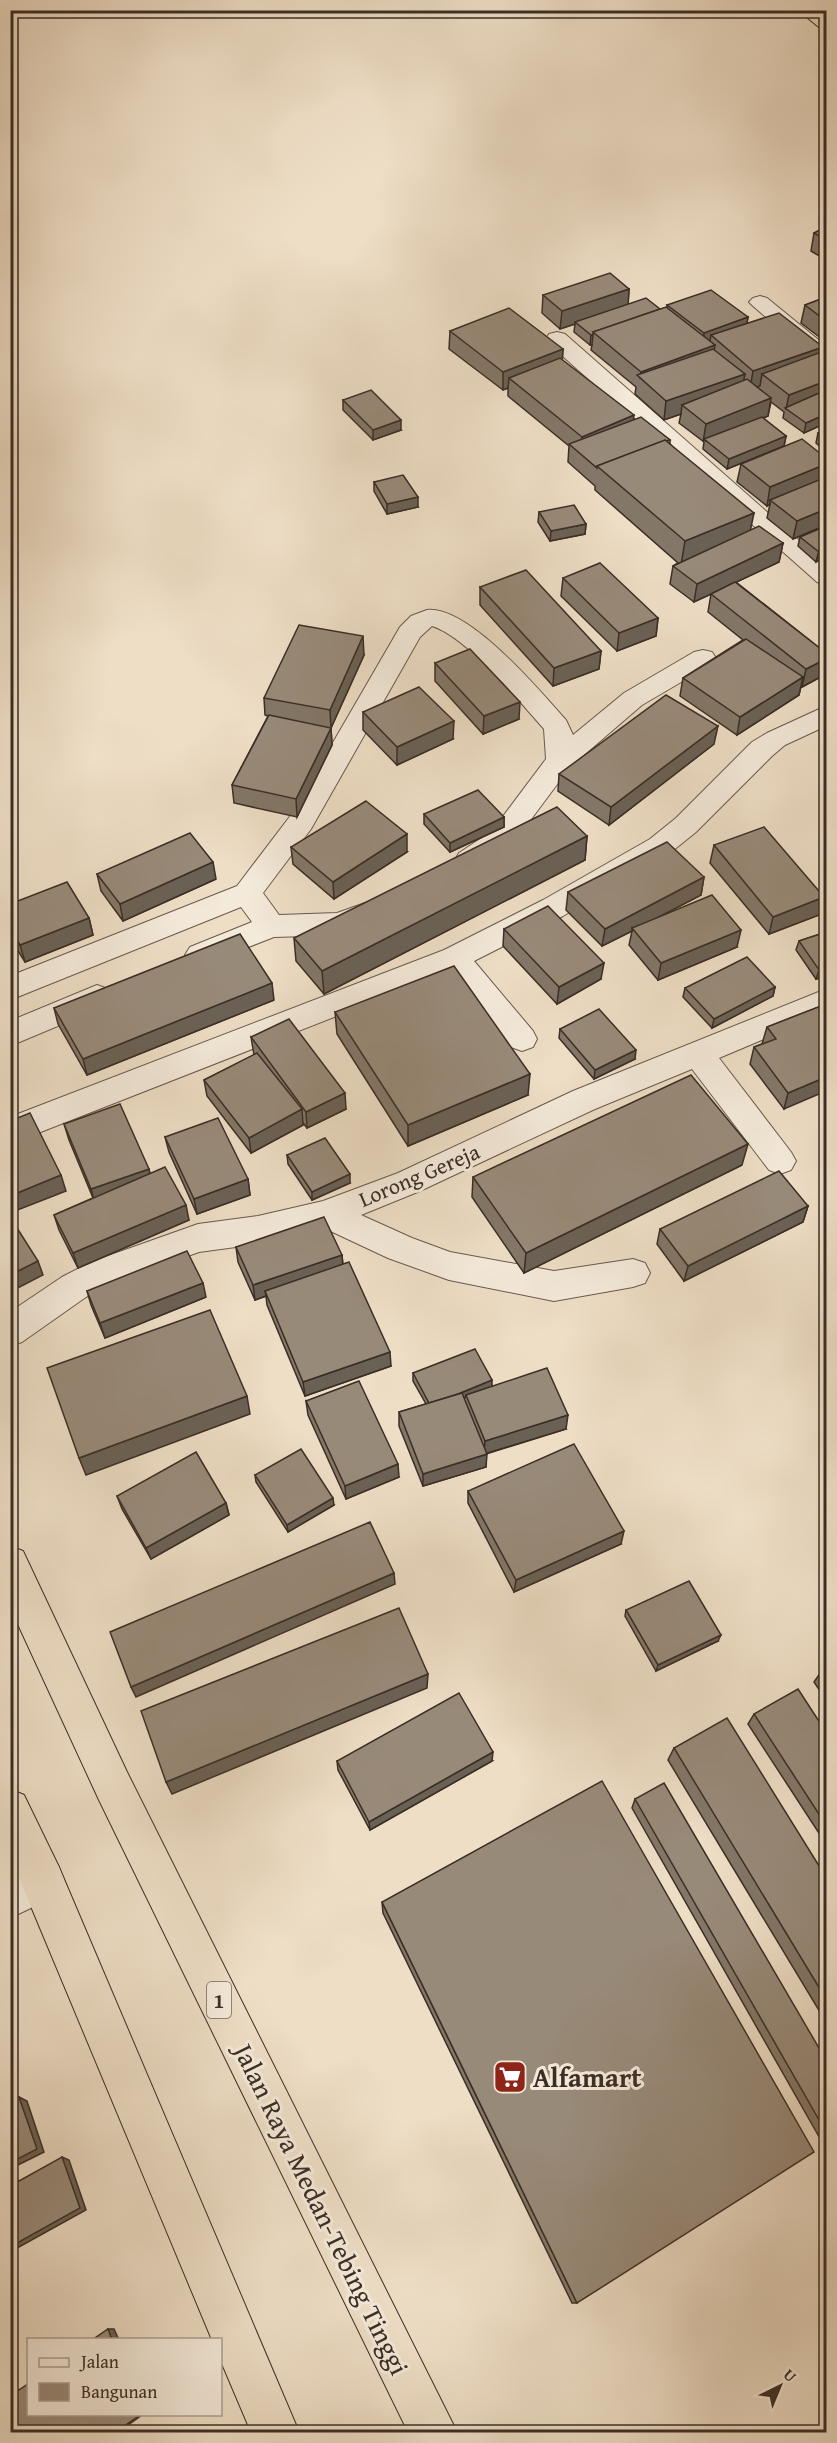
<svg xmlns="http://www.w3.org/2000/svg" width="837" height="2443" font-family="'Gentium Book Plus',serif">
	<rect width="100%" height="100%" fill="#eedec6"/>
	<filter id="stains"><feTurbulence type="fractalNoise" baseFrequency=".00333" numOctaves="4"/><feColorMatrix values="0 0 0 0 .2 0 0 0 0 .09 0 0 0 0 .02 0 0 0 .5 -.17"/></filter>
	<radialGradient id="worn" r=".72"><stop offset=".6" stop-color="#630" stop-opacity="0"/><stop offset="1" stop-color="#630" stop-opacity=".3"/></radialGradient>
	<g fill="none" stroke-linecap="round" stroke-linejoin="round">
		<g stroke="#685a4e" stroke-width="2">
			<g id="minor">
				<path d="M760,296L767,298L826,346V363L818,362L753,306L749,302L753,298Z"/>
				<path d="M557,332L565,334L826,564V585L817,582L549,344L546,339L549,334Z"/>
				<path d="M427,610C469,606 539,690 566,720L573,735L624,693L694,652L703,650L712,652L716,658L712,664L642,705L570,767L512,845L479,867L469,870L459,867L455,860L459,853L492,831L546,759L544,729C518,700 467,637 432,626L420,637L311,829L263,893L279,915L337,913L365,903L375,906L380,914L375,922L339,935L274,937L200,966L190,963L185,955L190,947L252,922L241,907L10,1000V976L237,886L291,815L400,627L411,616Z"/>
				<path d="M826,706V726L785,745L772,756L696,832L670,853L563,916L474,961L533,1031L537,1039L533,1047L522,1051L511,1047L449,972L10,1144V1117L444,950L543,900L650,839L676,818L752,742L767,733Z"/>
				<path d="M97,985L108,989L112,997L108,1005L10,1046V1021Z"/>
				<path d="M826,989V1013L719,1058L791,1152L796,1161L791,1170L780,1174L769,1170L692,1069L595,1109L420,1191L361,1215L412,1238L450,1252L554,1271L633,1259L645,1263L650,1273L645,1283L633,1287L554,1301L449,1280L388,1258L324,1228L258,1244L199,1252L115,1282L86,1297L22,1342L10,1346V1312L62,1277L91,1262L198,1224L258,1216L323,1201L398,1173L573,1091Z"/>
				<path d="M43,1859L58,1865L64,1880L58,1895L10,1918V1874Z"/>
			</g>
		</g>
		<g stroke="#3b2e26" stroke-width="2">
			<g id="highway">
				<path d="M798,10H818L826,16V29L820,28Z"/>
				<path d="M10,1546L23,1551L127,1772L457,2432H408L99,1800L10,1607Z"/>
				<path d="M10,1789L24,1795L58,1865L299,2432H251L220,2359V2340H212L10,1856Z"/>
			</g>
		</g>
		<use href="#minor" fill="#f4eada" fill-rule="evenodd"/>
		<use href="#highway" fill="#eedec6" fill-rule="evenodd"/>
	</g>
	<g fill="#837768" stroke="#3b2e26" stroke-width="1.5">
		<path d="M826,227V260L811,251L814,233Z"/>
		<path d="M629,289L628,304L660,309L667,308V305L748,317L747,323L822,353L826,356V423L804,433L783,418L784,412L771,402L768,416L763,418L786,436L784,446L826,458V525L793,539L767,518L770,504L767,506L737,482L741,464L777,449L727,469L703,449L704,442L679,423L681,414L664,420L635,394L636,387L591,350L592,345H590L574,332L575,324L560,329L542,313L543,295Z"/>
		<path d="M826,297V342L801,323L805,305Z"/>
		<path d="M450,331L563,349L562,360L634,419L670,440V444L750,530L783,543L779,562L736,582L826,653V674L802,687L801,686L799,695L737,735L680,696L683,678L743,640L708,612L711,594L694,602L670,584L673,566L678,563L595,490V486L568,462L569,446L508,396V388L503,390L449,349Z"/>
		<path d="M343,400L401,430L373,440L343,410Z"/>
		<path d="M826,430V452L816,443L818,433Z"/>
		<path d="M374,482L418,507L387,514L374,491Z"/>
		<path d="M539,512L586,524L585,534L550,541L538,522Z"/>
		<path d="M826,526L816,562L798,546L800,537Z"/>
		<path d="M563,578L658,618L656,636L617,651L561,596Z"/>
		<path d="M480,587L601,651L599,669L553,686L480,605Z"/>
		<path d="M364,655L331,728L332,745L297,817L234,803L232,785L268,716L265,715L264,698Z"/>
		<path d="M435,663L519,719L483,734L435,681Z"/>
		<path d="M363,712L453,739L397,765L363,730Z"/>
		<path d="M714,744L609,825L558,791L559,774Z"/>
		<path d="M424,814L504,817V827L450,852L424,824Z"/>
		<path d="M587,836L585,860L324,994L296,961L294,938Z"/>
		<path d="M714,845L824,897L819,915L769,934L710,863Z"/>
		<path d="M291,847L407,852L334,899L293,864Z"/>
		<path d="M97,874L216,879L123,921L101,891Z"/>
		<path d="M704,877L701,895L655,919L737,947L658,980L629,945L632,931L602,946L566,910L568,892Z"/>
		<path d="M10,904L89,918L93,935L25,962L10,938Z"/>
		<path d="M504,929L601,979L557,1004L503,946Z"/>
		<path d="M826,932V976L816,979L796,950L799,941Z"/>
		<path d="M775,987L773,996L712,1028L683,997L685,988Z"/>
		<path d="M274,1000L87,1075L58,1024L54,1008Z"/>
		<path d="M826,1004L784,1109L750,1064L754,1047L762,1044L767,1027Z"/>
		<path d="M335,1012L528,1095L408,1146L337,1034Z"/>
		<path d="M560,1029L635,1059L594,1079L559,1038Z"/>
		<path d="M251,1037L346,1109L307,1128L303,1123V1125L251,1153L207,1096L204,1080L254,1055Z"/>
		<path d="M64,1124L149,1169L150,1174L189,1220L78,1268L59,1230L54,1215L93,1198L69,1140Z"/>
		<path d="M165,1137L248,1179L250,1195L197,1214L169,1152Z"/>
		<path d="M287,1155L350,1183L312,1200L288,1164Z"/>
		<path d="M742,1165L524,1273L472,1197L473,1177Z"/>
		<path d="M808,1206L803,1222L684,1281L657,1244L660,1229Z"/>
		<path d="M236,1247L342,1255L343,1264L391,1366L305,1396L267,1305L266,1296L255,1300L238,1262Z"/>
		<path d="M87,1291L206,1297L105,1338L91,1305Z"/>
		<path d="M413,1373L492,1386L566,1429L486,1454V1467L423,1486L399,1426V1412L426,1404L413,1381Z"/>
		<path d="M306,1401L399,1477L346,1499L308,1415Z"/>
		<path d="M255,1475L334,1505L288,1532L256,1482Z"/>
		<path d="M468,1491L621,1544L514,1592L468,1503Z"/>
		<path d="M117,1496L226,1503L229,1515L151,1559L122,1509Z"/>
		<path d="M626,1610L718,1641L656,1671L625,1616Z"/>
		<path d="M826,1666V1700L814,1682L823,1669Z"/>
		<path d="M754,1714L826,1732V1844L748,1724Z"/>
		<path d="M674,1748L826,1877V2022L668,1760Z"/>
		<path d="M337,1761H492L370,1830L338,1770Z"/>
		<path d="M635,1799L826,2060V2149L632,1808Z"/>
		<path d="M382,1902L577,2303H572L383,1913Z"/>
	</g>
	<g fill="#6a6155" stroke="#3b2e26" stroke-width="1.5">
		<path d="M10,10H46L10,14Z"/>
		<path d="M629,289L628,307L575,322V324L560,329L562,311Z"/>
		<path d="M748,317L745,335H711L709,347L715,345L712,363L640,378L641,372L702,350L704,333Z"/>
		<path d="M591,335H593L592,345H590Z"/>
		<path d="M823,347L820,365L762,374L760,386L750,389L753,371Z"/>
		<path d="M563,349L562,367L509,378L508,388L503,390V372Z"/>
		<path d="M745,374L741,393L682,405L681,414L664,420L666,401Z"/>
		<path d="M826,381V398L786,409L789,395Z"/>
		<path d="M771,398L768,416L706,441L704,439L703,442L706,424Z"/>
		<path d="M826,414V423L804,433L806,423Z"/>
		<path d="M634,415L632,434L581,453L582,437Z"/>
		<path d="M401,420V430L373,440V430Z"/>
		<path d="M786,436L784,446L727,469L729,459Z"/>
		<path d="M826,464V481L770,500V504L767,506L770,487Z"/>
		<path d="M418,497V507L387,514V504Z"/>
		<path d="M826,509V525L793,539L797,521Z"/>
		<path d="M754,513L749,537L681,565L685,541Z"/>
		<path d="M586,524L585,534L550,541L551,531Z"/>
		<path d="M783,543L779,562L694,602L697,584Z"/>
		<path d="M826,549V557L816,562L819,552Z"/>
		<path d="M658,618L656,636L617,651L619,633Z"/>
		<path d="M363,636L364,655L331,728L330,710Z"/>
		<path d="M601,651L599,669L553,686L554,668Z"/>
		<path d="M826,659V674L802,687L806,669Z"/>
		<path d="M803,677L799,695L737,735L740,717Z"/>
		<path d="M520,702L519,719L483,734L484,716Z"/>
		<path d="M454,721L453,739L397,765V747Z"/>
		<path d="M718,726L714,744L609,825L611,807Z"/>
		<path d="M331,728L332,745L297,817L296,799Z"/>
		<path d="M504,817V827L450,852V843Z"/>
		<path d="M407,834V852L334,899L333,882Z"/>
		<path d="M587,836L585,860L324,994L322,971Z"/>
		<path d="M213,862L216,879L123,921L120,904Z"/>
		<path d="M704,877L701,895L634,930L632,928V931L602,946L605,929Z"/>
		<path d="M824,897L819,915L769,934L773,917Z"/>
		<path d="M89,918L93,935L25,962L20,945Z"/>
		<path d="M741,930L737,947L658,980L661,963Z"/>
		<path d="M604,963L601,979L557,1004L559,987Z"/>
		<path d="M826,968V976L816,979L819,970Z"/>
		<path d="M272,983L274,1000L87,1075L83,1059Z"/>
		<path d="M775,987L773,996L712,1028L714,1019Z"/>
		<path d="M636,1050L635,1059L594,1079L595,1070Z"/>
		<path d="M530,1074L528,1095L408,1146V1125Z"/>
		<path d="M826,1077V1091L784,1109L788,1093Z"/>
		<path d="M345,1093L346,1109L307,1128L306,1112Z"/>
		<path d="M302,1109L303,1125L251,1153L249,1138Z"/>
		<path d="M748,1144L742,1165L524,1273L526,1253Z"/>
		<path d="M149,1169L152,1185L95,1204L91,1189Z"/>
		<path d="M350,1174V1183L312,1200V1192Z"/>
		<path d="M61,1175L66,1191L10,1213V1196Z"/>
		<path d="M248,1179L250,1195L197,1214L194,1199Z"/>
		<path d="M186,1205L189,1220L78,1268L73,1253Z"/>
		<path d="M808,1206L803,1222L684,1281L688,1266Z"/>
		<path d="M342,1255L343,1270L265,1291L266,1296L255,1300L253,1285Z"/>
		<path d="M38,1261L43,1275L10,1292V1275Z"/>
		<path d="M203,1283L206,1297L105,1338L100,1323Z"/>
		<path d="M390,1352L391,1366L305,1396L303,1382Z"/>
		<path d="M492,1380V1387L466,1395L465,1398L430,1413V1406Z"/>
		<path d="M247,1396L250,1414L86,1475L79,1458Z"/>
		<path d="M568,1415L566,1429L484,1454L485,1441Z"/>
		<path d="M487,1454L486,1467L423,1486V1474Z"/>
		<path d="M398,1464L399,1477L346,1499L345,1486Z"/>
		<path d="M333,1498L334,1505L288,1532L287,1525Z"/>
		<path d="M226,1503L229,1515L151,1559L146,1548Z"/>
		<path d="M624,1531L621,1544L514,1592L516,1580Z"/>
		<path d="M394,1573L395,1584L136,1697L131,1687Z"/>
		<path d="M721,1635L718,1641L656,1671L658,1665Z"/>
		<path d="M428,1674L427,1688L172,1794L166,1782Z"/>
		<path d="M493,1752L492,1761L370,1830L369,1822Z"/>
		<path d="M19,2097L27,2101L44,2152L10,2169V2163Z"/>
		<path d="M62,2157L69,2160L86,2210L10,2252V2247Z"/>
		<path d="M108,2329H114L119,2340H112Z"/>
		<path d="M140,2415H142L117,2433H114Z"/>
	</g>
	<g fill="#988a79" stroke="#3b2e26" stroke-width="1.5">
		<path d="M826,227V240L814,233Z"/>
		<path d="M610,273L629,289L562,311L543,295Z"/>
		<path d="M711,290L748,317L704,333L667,305Z"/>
		<path d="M826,297V321L805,305Z"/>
		<path d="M646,298L660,309L593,332V335H591L575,322Z"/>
		<path d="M666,307L715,345L641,372L593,332Z"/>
		<path d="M509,308L563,349L503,372L450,331Z"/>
		<path d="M779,313L823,347L753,371L711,335Z"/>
		<path d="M713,349L745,374L666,401L637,375Z"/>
		<path d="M821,352L826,356V381L789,395L762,374Z"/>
		<path d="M560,358L634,415L582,437L509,378Z"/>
		<path d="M747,379L771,398L706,424L682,405Z"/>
		<path d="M371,390L401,420L373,430L343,400Z"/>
		<path d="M826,390V414L806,423L785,408Z"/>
		<path d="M641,417L670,440L666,441L665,440L597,466V468L569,444Z"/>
		<path d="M762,417L786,436L729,459L704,439Z"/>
		<path d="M826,430V440L818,433Z"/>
		<path d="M802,439L826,458V464L770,487L741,464Z"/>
		<path d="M665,440L754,513L685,541L597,466Z"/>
		<path d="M403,475L418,497L387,504L374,482Z"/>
		<path d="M826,477V509L797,521L770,500Z"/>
		<path d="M574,505L586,524L551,531L539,512Z"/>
		<path d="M759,526L783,543L697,584L673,566Z"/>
		<path d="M826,526V549L819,552L800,537Z"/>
		<path d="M600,563L658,618L619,633L563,578Z"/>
		<path d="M526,570L601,651L554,668L480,587Z"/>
		<path d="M735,582L826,653V659L806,669L711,594Z"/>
		<path d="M299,625L363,636L330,710L264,698Z"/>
		<path d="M746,639L803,677L740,717L683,678Z"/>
		<path d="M470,649L520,702L484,716L435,663Z"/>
		<path d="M419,687L454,721L397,747L363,712Z"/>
		<path d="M666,695L718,726L611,807L559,774Z"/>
		<path d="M269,715L331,728L296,799L232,785Z"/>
		<path d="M478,790L504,817L450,843L424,814Z"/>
		<path d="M366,801L407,834L333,882L291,847Z"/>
		<path d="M557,807L587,836L322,971L294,938Z"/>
		<path d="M764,827L824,897L773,917L714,845Z"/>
		<path d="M190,833L213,862L120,904L97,874Z"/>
		<path d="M667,842L704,877L605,929L568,892Z"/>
		<path d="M67,882L89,918L20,945L10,929V904Z"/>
		<path d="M712,895L741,930L661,963L632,928Z"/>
		<path d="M548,906L604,963L559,987L504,929Z"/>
		<path d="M826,932V968L819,970L799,941Z"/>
		<path d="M240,934L272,983L83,1059L54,1008Z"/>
		<path d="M747,957L775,987L714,1019L685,988Z"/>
		<path d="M454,966L530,1074L408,1125L335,1012Z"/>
		<path d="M826,1004V1077L788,1093L754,1047L776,1039L767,1027Z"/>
		<path d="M599,1009L636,1050L595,1070L560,1029Z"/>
		<path d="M289,1019L345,1093L306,1112L251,1037Z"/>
		<path d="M257,1053L302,1109L249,1138L204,1080Z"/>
		<path d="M691,1075L748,1144L526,1253L473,1177Z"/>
		<path d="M120,1104L149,1169L91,1189L64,1124Z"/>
		<path d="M30,1113L61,1175L10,1196V1121Z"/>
		<path d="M218,1118L248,1179L194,1199L165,1137Z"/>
		<path d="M325,1138L350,1174L312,1192L287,1155Z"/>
		<path d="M165,1167L186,1205L73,1253L54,1215Z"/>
		<path d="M779,1171L808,1206L688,1266L660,1229Z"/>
		<path d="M10,1217L38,1261L10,1275Z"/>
		<path d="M324,1217L342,1255L253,1285L236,1247Z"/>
		<path d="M187,1251L203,1283L100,1323L87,1291Z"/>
		<path d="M349,1262L390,1352L303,1382L265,1291Z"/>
		<path d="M210,1310L247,1396L79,1458L47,1368Z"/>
		<path d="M475,1349L492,1380L458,1394L429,1403L413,1373Z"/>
		<path d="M547,1368L568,1415L485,1441L466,1395Z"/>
		<path d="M359,1381L398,1464L345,1486L306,1401Z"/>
		<path d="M462,1393L487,1454L423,1474L399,1412Z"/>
		<path d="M574,1444L624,1531L516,1580L468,1491Z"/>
		<path d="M301,1449L333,1498L287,1525L255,1475Z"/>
		<path d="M196,1452L226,1503L146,1548L117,1496Z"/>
		<path d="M370,1522L394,1573L131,1687L110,1632Z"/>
		<path d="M689,1581L721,1635L658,1665L626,1610Z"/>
		<path d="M399,1608L428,1674L166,1782L141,1711Z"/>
		<path d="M826,1666V1674L823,1669Z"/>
		<path d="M798,1689L826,1732V1825L754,1714Z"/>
		<path d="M459,1693L493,1752L369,1822L337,1761Z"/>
		<path d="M727,1718L826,1877V1999L674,1748Z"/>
		<path d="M602,1781L814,2152L577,2303L382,1902Z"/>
		<path d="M664,1783L826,2060V2132L635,1799Z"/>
		<path d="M19,2097L37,2149L10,2163V2101Z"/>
		<path d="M62,2157L80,2208L10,2247V2186Z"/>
		<path d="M108,2329L112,2340H92Z"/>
		<path d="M28,2384V2415H140L114,2433H10V2396Z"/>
	</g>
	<defs>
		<g id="supermarket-square" transform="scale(1.725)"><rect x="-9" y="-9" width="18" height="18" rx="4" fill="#8f2418" stroke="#f4eada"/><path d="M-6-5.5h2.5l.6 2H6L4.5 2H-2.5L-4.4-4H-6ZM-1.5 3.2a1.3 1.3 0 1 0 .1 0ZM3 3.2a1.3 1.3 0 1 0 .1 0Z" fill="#fff"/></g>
	</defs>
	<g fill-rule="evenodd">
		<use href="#supermarket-square" x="510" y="2077"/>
	</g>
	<g text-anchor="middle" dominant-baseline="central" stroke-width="6" stroke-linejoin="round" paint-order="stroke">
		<rect fill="#f4eada" stroke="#72665c" stroke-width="1.5" x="207" y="1982" width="24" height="36" rx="4.5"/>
		<g font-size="21" font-weight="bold" fill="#3b2e26">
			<text x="219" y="2000">1</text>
		</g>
		<g font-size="22" fill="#3b2e26" stroke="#f4eada">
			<text transform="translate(419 1175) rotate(-23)">Lorong Gereja</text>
		</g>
		<g font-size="27" font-weight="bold" fill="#3b2e26" stroke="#f4eada" text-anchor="start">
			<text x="533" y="2077">Alfamart</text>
		</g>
		<g font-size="27" fill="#3b2e26" stroke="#f4eada">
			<text transform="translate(322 2209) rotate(64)">Jalan Raya Medan-Tebing Tinggi</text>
		</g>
	</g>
	<rect width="837" height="2443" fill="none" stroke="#eedec6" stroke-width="36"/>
	<rect x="12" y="12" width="813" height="2419" fill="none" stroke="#3b2e26" stroke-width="3"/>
	<rect x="18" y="18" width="801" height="2407" fill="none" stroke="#3b2e26" stroke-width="1.5"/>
	<rect x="27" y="2338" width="195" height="78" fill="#f4eada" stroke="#aa9f92" stroke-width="1.5"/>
	<rect x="39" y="2358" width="30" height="9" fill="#f4eada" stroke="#aa9f92" stroke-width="1.5"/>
	<text x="81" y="2368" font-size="18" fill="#3b2e26">Jalan</text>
	<rect x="39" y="2383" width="30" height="18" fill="#988a79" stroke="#aa9f92" stroke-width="1.5"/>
	<text x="81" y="2398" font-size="18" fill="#3b2e26">Bangunan</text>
	<g transform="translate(780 2386) rotate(43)" stroke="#f4eada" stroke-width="4.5" paint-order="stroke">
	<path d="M0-4.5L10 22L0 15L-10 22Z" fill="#3b2e26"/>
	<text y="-9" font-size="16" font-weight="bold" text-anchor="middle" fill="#3b2e26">U</text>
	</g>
	<rect width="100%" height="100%" filter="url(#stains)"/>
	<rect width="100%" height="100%" fill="url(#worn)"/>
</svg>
